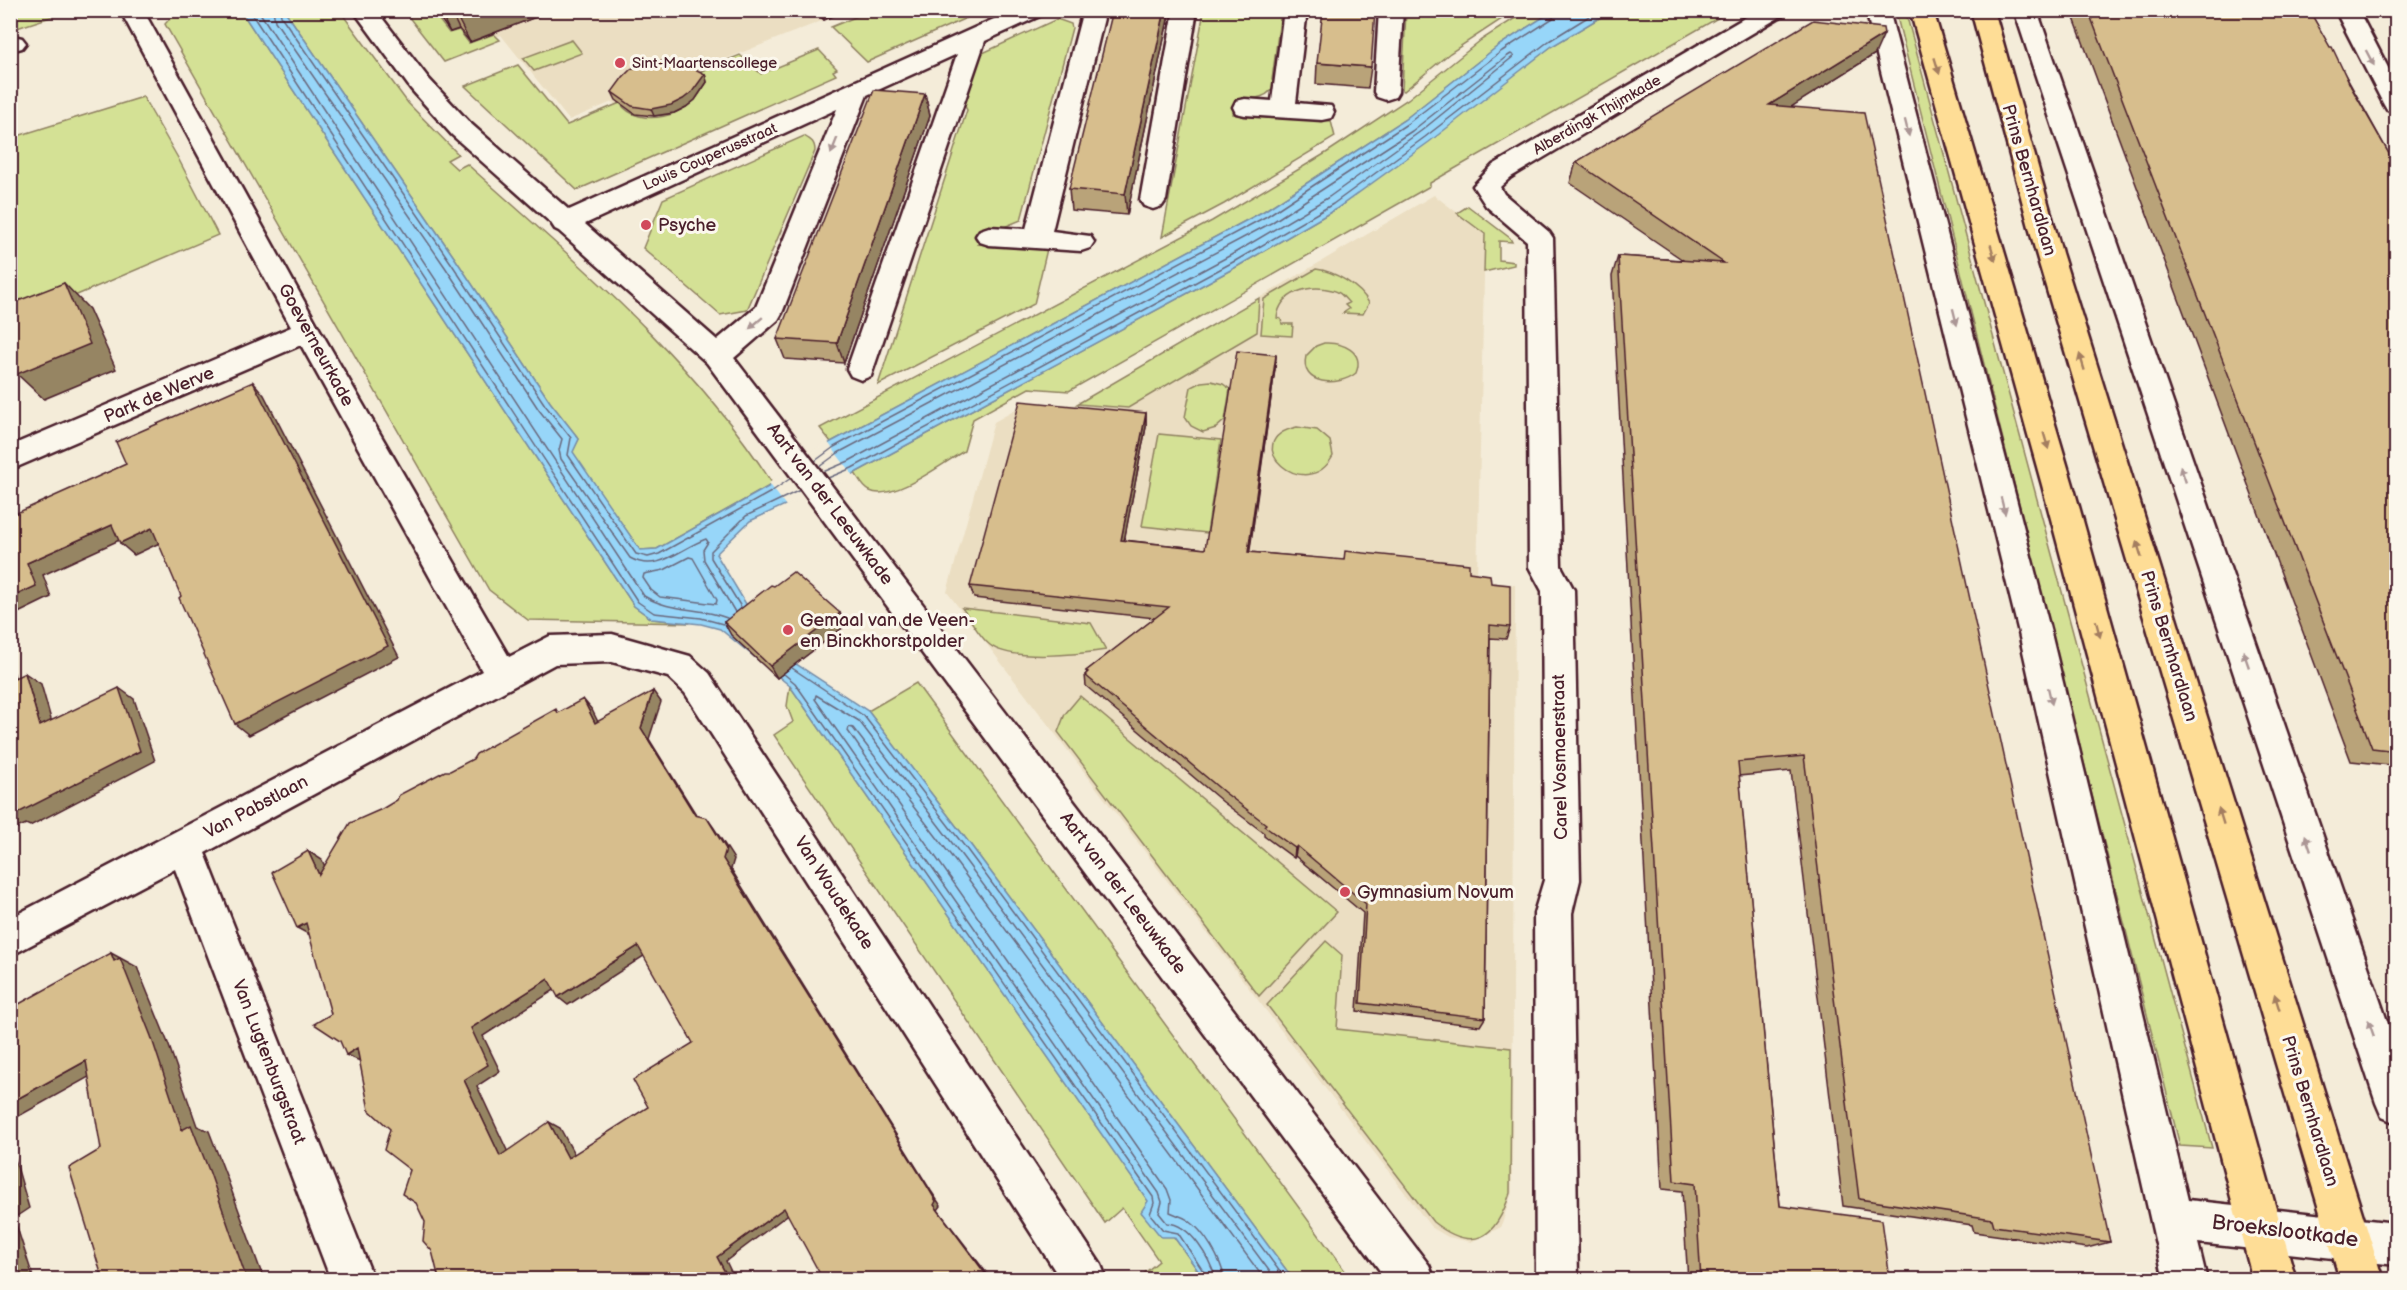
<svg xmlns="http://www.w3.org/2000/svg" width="2407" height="1290" font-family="'Balsamiq Sans',sans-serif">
	<rect width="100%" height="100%" fill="#f4ecd9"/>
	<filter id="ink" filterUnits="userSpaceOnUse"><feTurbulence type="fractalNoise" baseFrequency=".0167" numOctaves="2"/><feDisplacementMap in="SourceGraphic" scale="12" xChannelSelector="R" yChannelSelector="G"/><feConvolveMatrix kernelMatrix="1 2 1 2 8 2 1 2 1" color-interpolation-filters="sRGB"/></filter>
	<g filter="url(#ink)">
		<g fill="#ebdec2">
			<path d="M412,11H847L700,69L706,81L705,96L685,113L652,121L623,112L612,102L569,120L501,35L445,56Z"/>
			<path d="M1434,195L1485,234L1477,580L1515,585L1512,1192L1501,1227L1471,1242L1448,1237L1431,1227L947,592L994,422L1030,402L1128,408L1257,332L1259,298Z"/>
		</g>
		<g fill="#d4e195" stroke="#8f8060" stroke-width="1.5">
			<path d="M11,10H69V11L11,30Z"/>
			<path d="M872,10H982V11L867,62L831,27Z"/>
			<path d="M184,11H241L634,606L652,619L690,623L528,620L489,590L165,24L175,13Z"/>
			<path d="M285,11H340L408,103L458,154L447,160L457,169L467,164C578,264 691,356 772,483L771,485L657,549L640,550L572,452L579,439L550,402L456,260Z"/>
			<path d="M404,11H432L449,33L459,30L469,43L494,34L500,40L444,62Z"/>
			<path d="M1204,11H1281L1272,80L1276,81C1270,100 1253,99 1236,99L1233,114L1331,121L1335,137L1224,204L1162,237Z"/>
			<path d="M1406,11V10L1514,11L1450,53L1404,91L1402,90Z"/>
			<path d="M1526,11H1553L1498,46L1404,120L1264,211L831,442L820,428L1212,221L1326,153L1408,99L1481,40Z"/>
			<path d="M1611,11H1730L1449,172L1430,183V186L1069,391L1029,388L973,419L964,451C943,463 893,502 870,491C863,488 859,479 855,473L1238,266L1336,209L1552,46Z"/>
			<path d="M1902,15L1907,17L2212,1148L2180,1146L1897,17Z"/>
			<path d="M1057,19L1071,24L1072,28L1021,220L1004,227H985L978,244L1047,249L1034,304L878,385L967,110L960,97L974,57Z"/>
			<path d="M572,40L582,53L534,71L523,58Z"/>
			<path d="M819,50L837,69L833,71L836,75L577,190L465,86L518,65L567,125L620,103C639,130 690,116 702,89L694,74L740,55L761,74Z"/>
			<path d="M143,97L178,158L218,235L11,323V138Z"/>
			<path d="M804,136C811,140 815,142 815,151L747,310L720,315L643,248L663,199Z"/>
			<path d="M1468,206L1510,238L1512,242L1499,241V260L1514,262V265L1484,272L1485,234L1457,213Z"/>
			<path d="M1316,269C1334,271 1360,286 1369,303L1363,314L1343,313L1349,309L1345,305L1349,303C1343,297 1341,292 1332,290C1309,284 1280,292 1277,318L1281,319L1282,324H1293L1292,336L1261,334L1264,299Z"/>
			<path d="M1259,298L1257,332L1128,408L1077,404Z"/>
			<path d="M1324,343C1342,342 1365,351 1356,373C1339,387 1299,386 1306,356L1316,346Z"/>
			<path d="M1211,381L1223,384L1230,389L1225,420L1216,428L1203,432L1191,426L1185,417L1191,387L1201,382Z"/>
			<path d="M1297,427L1317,430L1330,441L1333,456C1306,506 1235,441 1297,427Z"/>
			<path d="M1159,434L1221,440L1207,533L1142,526Z"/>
			<path d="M962,608L1091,623L1106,650C1081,654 1011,662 990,645C979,637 971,619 962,608Z"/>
			<path d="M916,683L1351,1279H1293L970,844L868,711Z"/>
			<path d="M790,686L1149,1202L1142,1213L1174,1237L1204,1279H1143L1141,1276L1159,1261L1122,1208L1105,1223L774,735L793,722L787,706Z"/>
			<path d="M1080,696L1337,912L1259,996L1058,732L1065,714Z"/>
			<path d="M1326,941L1342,955L1337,1029L1511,1048L1510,1193C1496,1238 1474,1254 1433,1222L1267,1005Z"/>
		</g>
		<path fill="#97d6f9" stroke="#788da7" stroke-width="1.5" d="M241,11H285L456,260L550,402L579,439L573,452L640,550L657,549L768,487L831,442L1264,211L1404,120L1498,46L1553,11H1611L1552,46L1429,142L1336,209L1238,266L855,473L750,521L716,554L749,609L793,662L868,711L970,844L1293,1279H1204L1174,1237H1161L1141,1212L1148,1201L790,686L720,629L701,624L652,619L634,606Z"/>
		<path fill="#f4ecd9" d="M827,441L854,477L786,506L769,483Z"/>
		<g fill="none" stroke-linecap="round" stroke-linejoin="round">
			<g stroke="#69687d" stroke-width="1.5">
				<path d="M249,10L638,602L654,613L701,618L723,624"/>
				<path d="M258,10L644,596C670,612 699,607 727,618"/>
				<path d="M273,10L275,21L445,267L539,410L562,439L559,450L561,459L630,558C658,574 680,548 706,539L708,542L703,550L704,560L735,612"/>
				<path d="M280,10L281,16L451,263L545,405L571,438L568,455L636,554L648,557L659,554L771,492L791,478"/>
				<path d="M815,461L834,447L1267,216L1407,124L1502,51L1553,18L1556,10"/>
				<path d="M819,467L838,453L1271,223L1412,131L1506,57L1511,54L1514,56L1421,131L1329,197L1231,255L849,461L823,472"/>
				<path d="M828,478L852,468L1235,261L1333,204L1425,137L1549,41L1599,10"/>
				<path d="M689,557L693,558L717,600L716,604L660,597L651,590L643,578L644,574L664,570Z"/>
				<path d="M741,607L711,558V551L746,516L800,490"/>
				<path d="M792,668L864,716L965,847L1286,1280"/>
				<path d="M784,674L795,683L1153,1197L1154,1203L1150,1214L1163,1230L1178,1233L1209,1280"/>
				<path d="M1216,1280C1210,1259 1191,1224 1167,1223L1159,1213L1162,1202L1159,1193L815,699L816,695L859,721L959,852L1276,1280"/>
				<path d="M1225,1280C1221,1259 1205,1232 1188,1220C1182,1216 1176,1215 1170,1212L1171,1200L1167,1189L848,731L849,727L853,728L952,857L1265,1280"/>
			</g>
			<g stroke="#4a1f2b" stroke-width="5">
				<g id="minor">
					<path d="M120,10H143L320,330L509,657L550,636L612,634L690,656L709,673L1101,1265L1107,1280H1061L685,693L668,677L612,662L555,664L205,853L374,1280H331L175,869L10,956V918L482,671L301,345L10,470V446L291,327Z"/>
					<path d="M353,10H376L429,79L470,123L569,210L1014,10H1045L1042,15L985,41L871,376L861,380L851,376L847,369L957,54L867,95L782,313L778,320L734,358L1429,1265L1435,1280H1387L707,363L559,231L555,229L551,223L452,135L411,89ZM837,109L756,307L717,340L585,224Z"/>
					<path d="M1083,10H1106L1052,231L1090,236L1094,242L1090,248L1081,251L989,245L980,242L976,236L980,230L989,227L1026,229Z"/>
					<path d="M1174,10H1197L1166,200L1162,206L1153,209L1144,206L1140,200Z"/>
					<path d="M1284,10H1307L1296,103L1331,106L1334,112L1331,118L1322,120L1245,115L1236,113L1233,107L1236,101L1245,99L1272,101Z"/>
					<path d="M1379,10H1403L1398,92L1395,97L1386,100L1377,97L1374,92Z"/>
					<path d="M1758,10H1786L1783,15L1511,177L1500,187L1504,194L1549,232L1553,238L1561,566L1574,590L1580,880L1572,913L1578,1280H1536L1534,913L1544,880L1542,591L1529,567L1527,241L1486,206L1473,186L1493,165Z"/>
					<path d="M1866,10H1889L2051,633L2188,1200L2396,1223V1265L2198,1243L2207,1280H2164L2019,633Z"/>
					<path d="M2014,10H2037L2396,1047V1123L2382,1117L2376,1103Z"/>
					<path d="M2335,10H2358L2396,83V113L2387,110L2384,105Z"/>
					<path d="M14,36L22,38L26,43L22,48L10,51V37Z"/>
				</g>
			</g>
			<g stroke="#4a1f2b" stroke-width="5">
				<g id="major">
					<path d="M1910,10H1933L2073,485L2296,1280H2253L2042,485Z"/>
					<path d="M1971,10H1994L2062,253L2383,1280H2340L2036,253Z"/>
				</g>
			</g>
			<use href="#minor" fill="#fbf7ec" fill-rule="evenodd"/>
			<use href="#major" fill="#fedd96" fill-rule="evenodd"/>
		</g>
		<g fill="#b9a379" stroke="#4a1f2b" stroke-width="1.5">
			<path d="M434,10H554L470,42L459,29L450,32Z"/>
			<path d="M814,10H847L824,20Z"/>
			<path d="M1170,10L1127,215L1071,210L1069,189Z"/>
			<path d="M2071,10H2309L2397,168V781L2390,765L2351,761Z"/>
			<path d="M1875,54L1790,107L2110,1242L2087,1248L1974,1232L1972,1225L1843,1206L1791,771L1739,776L1780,1206L1890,1280H1688L1682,1191L1662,1189L1612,276L1618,256L1683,260L1570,183L1576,162Z"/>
			<path d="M1317,63L1371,67L1368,88L1316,84Z"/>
			<path d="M705,74L707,82L695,100L686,107L674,113L654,116L635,114L616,100L612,92Z"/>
			<path d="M925,94L930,116L844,363L785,359L777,339Z"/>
			<path d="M1276,355L1275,369L1249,552L1469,572L1491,583L1510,627L1506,639L1490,638L1485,1018L1480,1026L1357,1011L1363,913L1295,856L1294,858L1264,836V833L1223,802L1086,686L1085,675L1087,673L1086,671L1155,618L974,598L970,586L1146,413V427L1124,540L1205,549Z"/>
			<path d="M840,613L845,626L777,678L731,635L724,622Z"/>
		</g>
		<g fill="#968563" stroke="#4a1f2b" stroke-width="1.5">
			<path d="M439,10H450L459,29L450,32Z"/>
			<path d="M468,10H554L470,42L456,15Z"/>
			<path d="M821,10H847L824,20Z"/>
			<path d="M1165,10H1170L1127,215L1125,194Z"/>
			<path d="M1884,34L1875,54L1761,126L1769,105Z"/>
			<path d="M705,74L707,82L695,100L686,107L674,113L654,116L651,109Z"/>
			<path d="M925,94L930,116L844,363L837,343Z"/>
			<path d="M64,283L89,309L116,369L44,399L17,374Z"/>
			<path d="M1276,355L1275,369L1248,564V552Z"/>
			<path d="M253,382L264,395L399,657L249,735L235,724Z"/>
			<path d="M1146,413V427L1122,552L1121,540Z"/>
			<path d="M112,525L126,537L43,575L51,597L10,617V598L27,563Z"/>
			<path d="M152,528L166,540L134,555L120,543Z"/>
			<path d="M840,613L845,626L777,678L770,666Z"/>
			<path d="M10,661L20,694L10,688Z"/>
			<path d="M25,673L41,684L56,737L40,726Z"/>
			<path d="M119,688L134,699L155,761L30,826L26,824L10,831V813Z"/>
			<path d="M653,691L661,702L649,739L702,824L695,815L641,728Z"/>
			<path d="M583,699L592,710L604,734L595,723Z"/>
			<path d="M707,818L714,828L734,859L731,869L931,1191L941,1206L938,1210L992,1280H990L934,1205L723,859Z"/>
			<path d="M1297,846L1295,856L1294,858L1295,848Z"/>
			<path d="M308,851L322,860L333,885L319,875Z"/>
			<path d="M306,923L312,936L297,928Z"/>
			<path d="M638,946L647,954L568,1005L558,997Z"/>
			<path d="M111,953L137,967L168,1043L197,1126L209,1131L227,1178L264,1280H247L182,1130Z"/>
			<path d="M548,979L559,987L483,1036L500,1071L477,1086L512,1161L500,1156L464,1080L471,1028Z"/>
			<path d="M357,1048L360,1061L346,1055Z"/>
			<path d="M86,1061L105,1068L10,1121V1103Z"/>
			<path d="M549,1122L560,1128L579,1163L568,1158Z"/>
			<path d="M10,1142L29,1208L14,1218L34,1280H13L10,1270Z"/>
			<path d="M784,1208L791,1212L726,1261L735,1280H729L717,1257Z"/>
		</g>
		<g fill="#d7be8d" stroke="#4a1f2b" stroke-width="1.5" fill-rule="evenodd">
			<path d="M452,10H468L456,15Z"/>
			<path d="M1113,10H1165L1125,194L1069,189Z"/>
			<path d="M1323,10H1375L1371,67L1317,63Z"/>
			<path d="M2088,10H2309L2330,47H2332L2351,87L2397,168V751L2372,748Z"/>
			<path d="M1813,20L1883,28L1884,34L1769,105L1864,113L2110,1242L1994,1226L1992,1219L1859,1199L1804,756L1738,762L1780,1206L1882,1220L1890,1280H1701L1695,1184L1674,1181L1618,256L1724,263L1576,162Z"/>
			<path d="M669,60L683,63L705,74L692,92L683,99L671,105L651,109L632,106L612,92L623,77L631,69L646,63Z"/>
			<path d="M874,90L925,94L837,343L777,339Z"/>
			<path d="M64,283L90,344L17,374L10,356V304Z"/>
			<path d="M1237,351L1276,355L1248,552L1344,560L1345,551L1469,564V572L1490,575L1491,583L1510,585V627L1490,625L1485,1018L1360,1003L1366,904L1297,846L1295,848L1264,826L1266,824L1224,792L1085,675L1088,672L1086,671L1169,607L970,586L1020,401L1146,413L1121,540L1205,549Z"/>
			<path d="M253,382L388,646L235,724L179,598L181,596L152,528L120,543L112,525L27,563L36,586L10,598V516L126,464L116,442Z"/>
			<path d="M793,572L840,613L770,666L724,622L771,585L774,586Z"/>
			<path d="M25,673L40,726L119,688L140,751L12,816L10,813V680Z"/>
			<path d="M653,691L641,728L695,815L707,818L726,849L723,859L927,1186L936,1201L934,1205L990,1280H813L820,1274L784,1208L717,1257L729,1280H436L438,1275L432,1251L423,1241L425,1222L416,1203L402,1194L410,1170L384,1150L390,1129L369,1110L357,1048L346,1055L340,1041L314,1024L331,1014L306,923L297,928L272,872L308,851L319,875L350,823L382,809L397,800L399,795L445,771H450L473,759L476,754L556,709L558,713L583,699L595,723ZM638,946L693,1043L633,1080L648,1107L568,1158L549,1122L500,1156L464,1080L488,1065L471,1028L548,979L558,997Z"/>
			<path d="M111,953L114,961L120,958L151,1036L182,1130L191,1125L210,1173L247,1280H103L69,1168L101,1149L86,1061L10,1103V1009Z"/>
			<path d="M10,1270L13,1280H10Z"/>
		</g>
		<defs><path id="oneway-solid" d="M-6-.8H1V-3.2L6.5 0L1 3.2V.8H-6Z" transform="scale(1.5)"/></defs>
		<g fill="#ab9695">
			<use href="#oneway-solid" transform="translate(2370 58) rotate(62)"/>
			<use href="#oneway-solid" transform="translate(1907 128) rotate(76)"/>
			<use href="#oneway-solid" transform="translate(834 146) rotate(112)"/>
			<use href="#oneway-solid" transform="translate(1955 317) rotate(76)"/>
			<use href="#oneway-solid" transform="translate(756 323) rotate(139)"/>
			<use href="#oneway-solid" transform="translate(2183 474) rotate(-109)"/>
			<use href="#oneway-solid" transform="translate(2003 506) rotate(76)"/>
			<use href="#oneway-solid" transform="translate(2246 659) rotate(-109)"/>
			<use href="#oneway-solid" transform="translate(2050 696) rotate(77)"/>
			<use href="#oneway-solid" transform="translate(2308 843) rotate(-109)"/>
			<use href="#oneway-solid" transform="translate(2371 1028) rotate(-109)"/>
		</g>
		<g fill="#a47e60">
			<use href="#oneway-solid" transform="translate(1937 66) rotate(73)"/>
			<use href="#oneway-solid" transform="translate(1993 253) rotate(74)"/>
			<use href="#oneway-solid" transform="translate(2082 362) rotate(-107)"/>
			<use href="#oneway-solid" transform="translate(2046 441) rotate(74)"/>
			<use href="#oneway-solid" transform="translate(2139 549) rotate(-107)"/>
			<use href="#oneway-solid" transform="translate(2098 629) rotate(75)"/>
			<use href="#oneway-solid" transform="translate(2221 816) rotate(-107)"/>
			<use href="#oneway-solid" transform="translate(2277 1002) rotate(-107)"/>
		</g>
	</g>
	<g fill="#d1495b" stroke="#fbf7ec" stroke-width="2">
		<circle cx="620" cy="63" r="6"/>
		<circle cx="646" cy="225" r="6"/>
		<circle cx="788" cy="630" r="6"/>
		<circle cx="1345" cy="892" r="6"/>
	</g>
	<g text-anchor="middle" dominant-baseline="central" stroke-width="6" stroke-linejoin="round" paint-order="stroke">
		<g font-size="15" fill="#4a1f2b" stroke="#fbf7ec" text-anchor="start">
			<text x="632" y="63">Sint-Maartenscollege</text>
		</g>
		<g font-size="15" fill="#4a1f2b" stroke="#fbf7ec">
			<text transform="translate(1597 115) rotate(-30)">Alberdingk Thijmkade</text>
			<text transform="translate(710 157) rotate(-24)">Louis Couperusstraat</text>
		</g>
		<g font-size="18" fill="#4a1f2b" stroke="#fbf7ec">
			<text transform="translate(2029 180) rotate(74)">Prins Bernhardlaan</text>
			<text transform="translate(316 345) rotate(61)">Goeverneurkade</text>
			<text transform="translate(159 395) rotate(-23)">Park de Werve</text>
			<text transform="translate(830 504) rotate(53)">Aart van der Leeuwkade</text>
			<text transform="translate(2169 646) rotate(73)">Prins Bernhardlaan</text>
			<text transform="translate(1560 757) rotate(-91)">Carel Vosmaerstraat</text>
			<text transform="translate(256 807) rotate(-28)">Van Pabstlaan</text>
			<text transform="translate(834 893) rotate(57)">Van Woudekade</text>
			<text transform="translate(1123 893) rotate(53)">Aart van der Leeuwkade</text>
			<text transform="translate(269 1062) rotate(69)">Van Lugtenburgstraat</text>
			<text transform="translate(2310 1111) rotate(73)">Prins Bernhardlaan</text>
		</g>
		<g font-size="18" fill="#4a1f2b" stroke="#fbf7ec" text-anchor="start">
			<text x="658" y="225">Psyche</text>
			<text x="800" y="620">Gemaal van de Veen-<tspan x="800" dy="21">en Binckhorstpolder</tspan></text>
			<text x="1357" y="892">Gymnasium Novum</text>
		</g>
		<g font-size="21" fill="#4a1f2b" stroke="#fbf7ec">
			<text transform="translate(2285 1231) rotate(7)">Broekslootkade</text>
		</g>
	</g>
	<rect width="2407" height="1290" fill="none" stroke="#fbf7ec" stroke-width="36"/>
	<rect x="18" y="18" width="2371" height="1254" fill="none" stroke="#4a1f2b" stroke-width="2" filter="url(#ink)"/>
</svg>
